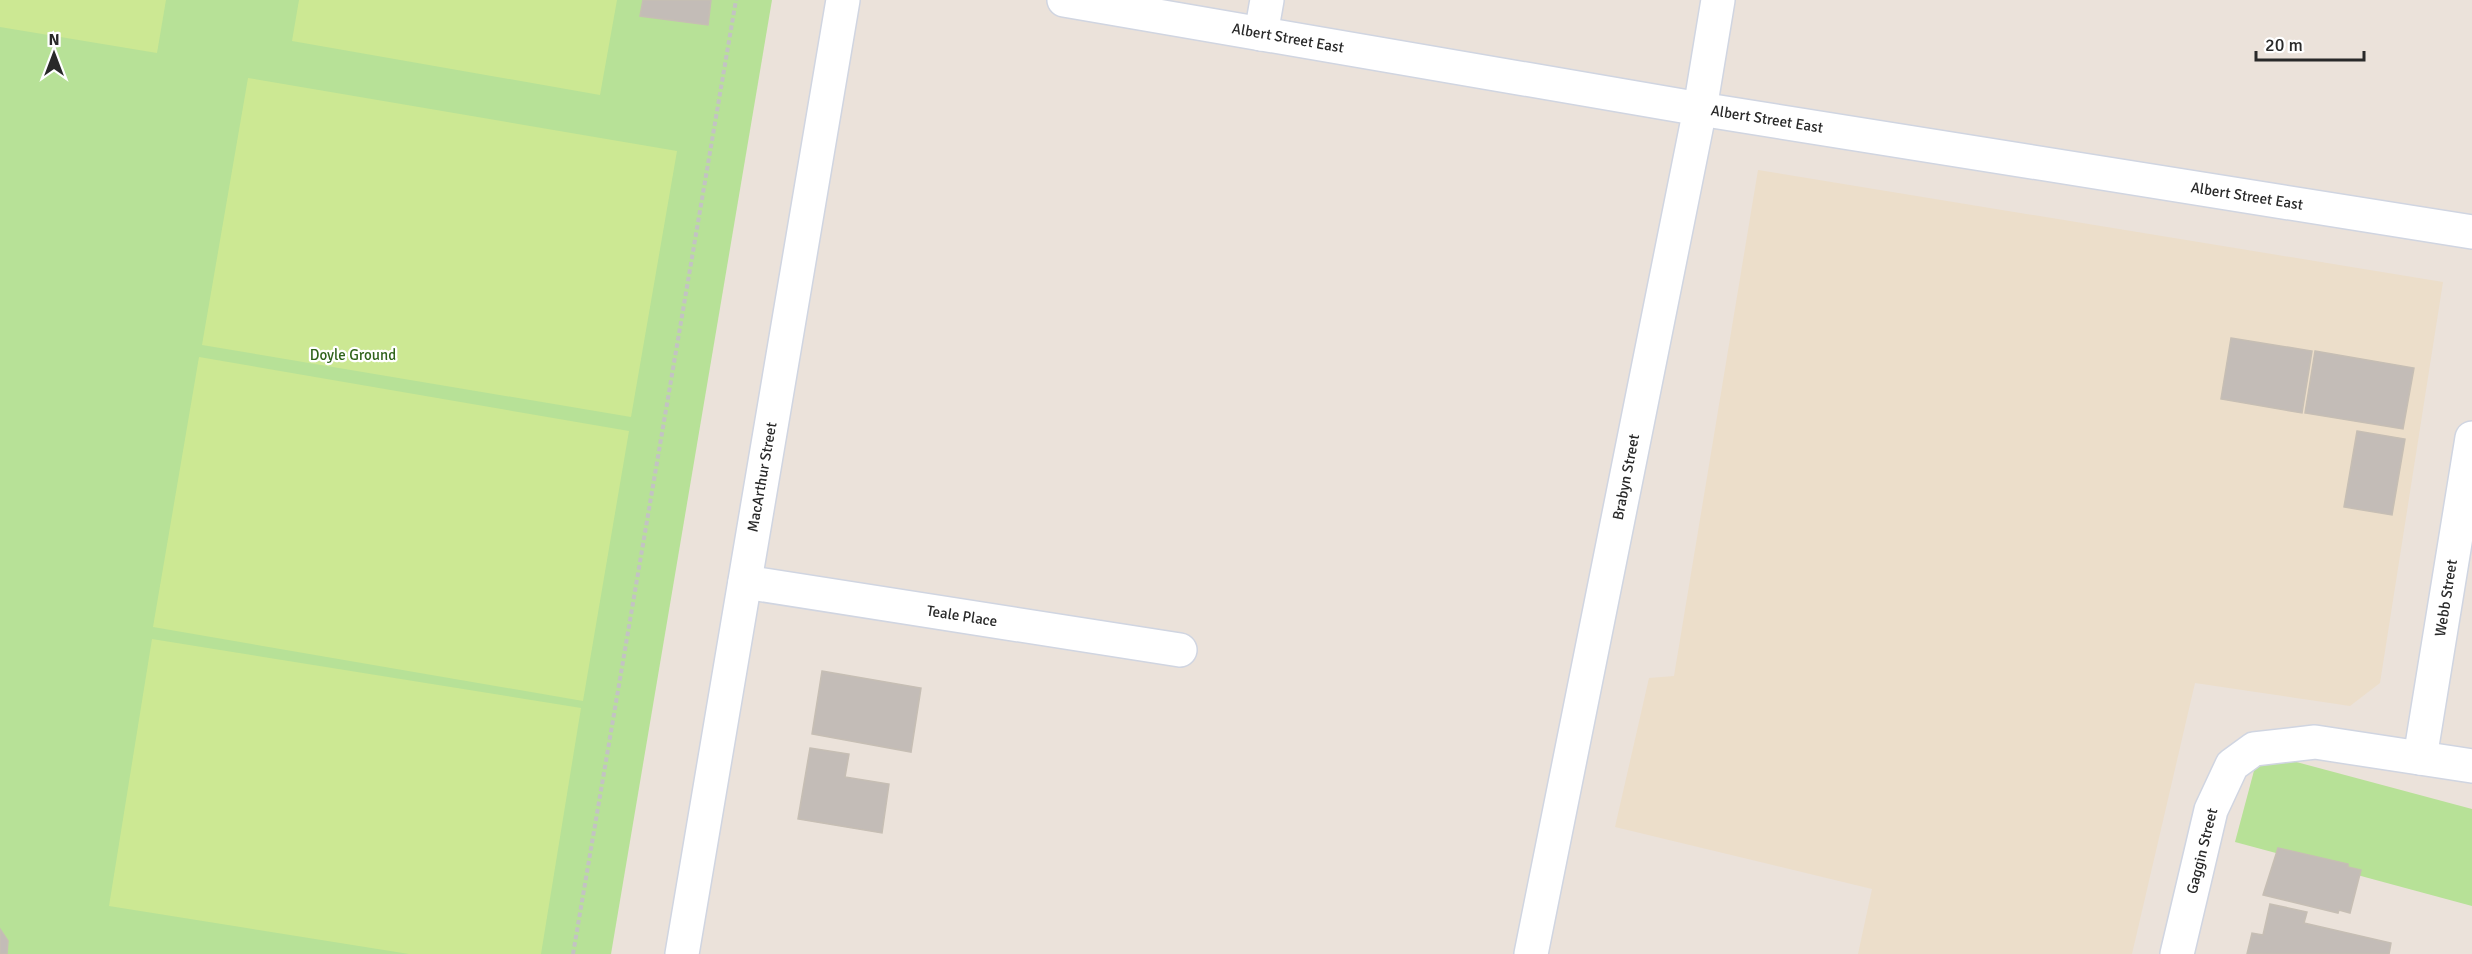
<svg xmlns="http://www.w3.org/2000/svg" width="2472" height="954" font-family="Signika,sans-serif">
	<rect width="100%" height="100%" fill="#ebe2da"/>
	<path fill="#ecdeca" d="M1758,170L2443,282L2380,683L2350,706L2195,683L2132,954H1858L1872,889L1615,827L1649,678L1674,676Z"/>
	<g fill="#b7e197">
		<path d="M0,0H772L611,954H0Z"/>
		<path d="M2259,752L2472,809V906L2235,842Z"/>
	</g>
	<g fill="#cce893">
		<path d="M0,0H166L157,53L0,27Z"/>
		<path d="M299,0H617L600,95L292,41Z"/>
		<path d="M248,78L677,151L631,417L202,345Z"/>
		<path d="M199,357L629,431L583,701L153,627Z"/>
		<path d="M152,639L581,708L541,954H409L109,906Z"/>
	</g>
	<g fill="#c3bcb7" stroke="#c6beb4" stroke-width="1.5">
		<path d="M643,0H711L708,25L640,16Z"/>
		<path d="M2231,338L2312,351L2302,413L2221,399Z"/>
		<path d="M2315,351L2414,368L2403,429L2305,413Z"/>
		<path d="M2357,431L2405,439L2392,515L2344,507Z"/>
		<path d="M822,671L921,688L911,752L812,734Z"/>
		<path d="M810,748L849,754L845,777L889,784L882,833L798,819Z"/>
		<path d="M2278,848L2348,864V867L2361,870L2350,913L2339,910L2338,913L2263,895Z"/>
		<path d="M2270,904L2307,912L2304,923L2391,943L2389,954H2247L2252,933L2263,935Z"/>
		<path d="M0,929L8,941L7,954H0Z"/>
	</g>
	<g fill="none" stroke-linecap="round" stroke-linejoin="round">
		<g stroke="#d0d5e1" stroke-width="36">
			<g id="minor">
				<path d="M1064,0L1700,109L2472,232"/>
				<path d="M1261,34L1267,0"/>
				<path d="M745,582L1180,650"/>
				<path d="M2420,758L2472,438"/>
				<path d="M682,954L843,0"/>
				<path d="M1531,954L1700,109L1718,0"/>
				<path d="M2177,954L2211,810L2232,765L2254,749L2315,742L2472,766"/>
			</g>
		</g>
		<path stroke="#c3c3c3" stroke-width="4" stroke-dasharray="4.5 3" stroke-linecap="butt" d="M573,954L736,0"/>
		<use href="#minor" stroke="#fff" stroke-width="33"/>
	</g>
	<g text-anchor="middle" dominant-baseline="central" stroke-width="4.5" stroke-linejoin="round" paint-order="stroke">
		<g font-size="15" fill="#292929" stroke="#fff">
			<text transform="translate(1288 38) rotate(10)">Albert Street East</text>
			<text transform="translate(1767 119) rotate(9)">Albert Street East</text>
			<text transform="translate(2247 196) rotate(9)">Albert Street East</text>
			<text transform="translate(762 477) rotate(-80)">MacArthur Street</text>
			<text transform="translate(1626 477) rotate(-79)">Brabyn Street</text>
			<text transform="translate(2446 598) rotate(-81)">Webb Street</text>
			<text transform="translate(962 616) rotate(9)">Teale Place</text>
			<text transform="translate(2202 851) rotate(-76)">Gaggin Street</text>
		</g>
		<g font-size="15" fill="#30631b" stroke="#fff">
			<text x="353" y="355">Doyle Ground</text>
		</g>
	</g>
	<g transform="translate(54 54)" stroke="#ffffff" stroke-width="4.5" paint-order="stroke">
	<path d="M0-4.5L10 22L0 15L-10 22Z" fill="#292929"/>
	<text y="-9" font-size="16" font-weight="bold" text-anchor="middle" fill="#292929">N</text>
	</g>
	<path d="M2256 51v9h108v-9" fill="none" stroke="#292929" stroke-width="3"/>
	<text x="2265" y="51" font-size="18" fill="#292929" stroke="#ffffff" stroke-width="4.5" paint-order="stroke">20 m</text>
</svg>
